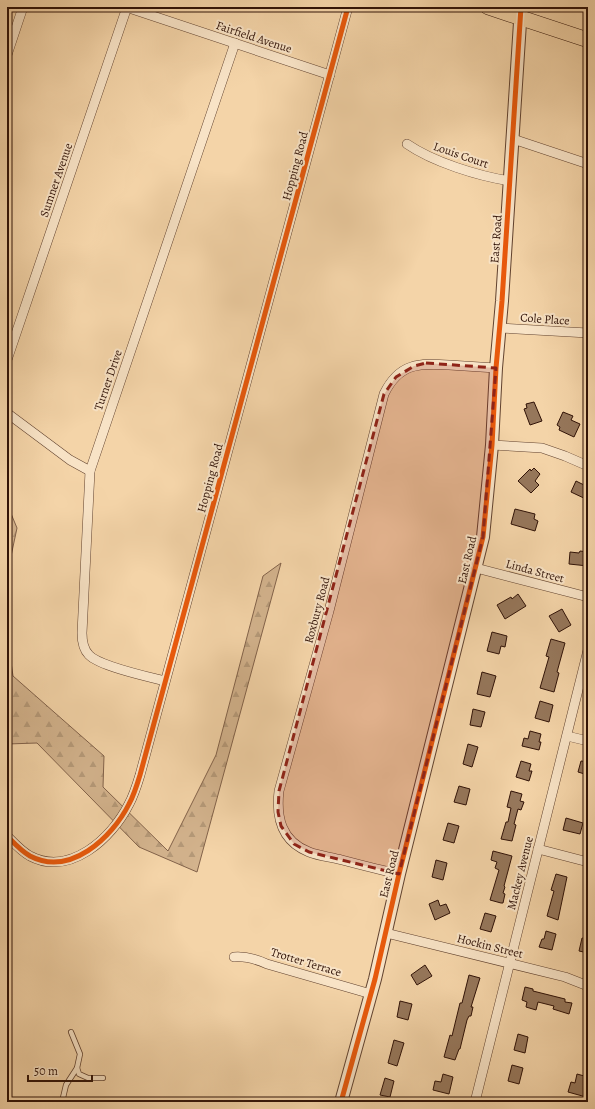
<svg xmlns="http://www.w3.org/2000/svg" width="595" height="1109" font-family="Alegreya,serif">
	<defs>
		<pattern id="forest-firs" width="22" height="20" patternUnits="userSpaceOnUse"><rect width="22" height="20" fill="#d3b38d"/><path d="M5 1l3.5 6h-7zM16 11l3.5 6h-7z" fill="#b59978"/></pattern>
	</defs>
	<rect width="100%" height="100%" fill="#f4d4a8"/>
	<filter id="stains"><feTurbulence type="fractalNoise" baseFrequency=".005" numOctaves="4"/><feColorMatrix values="0 0 0 0 .2 0 0 0 0 .09 0 0 0 0 .02 0 0 0 .5 -.17"/></filter>
	<radialGradient id="worn" r=".72"><stop offset=".6" stop-color="#630" stop-opacity="0"/><stop offset="1" stop-color="#630" stop-opacity=".3"/></radialGradient>
	<g fill="url(#forest-firs)" stroke="#82624a">
		<path d="M7,504L17,528L7,575Z"/>
		<path d="M281,563L197,872L139,847L37,743L7,744V635L13,676L104,756L103,787L168,851L216,755L263,576Z"/>
	</g>
	<g fill="#96775b" stroke="#301207">
		<path d="M534,402L542,421L530,425L524,409L527,408L526,404Z"/>
		<path d="M563,412L573,416L571,420L580,424L574,437L559,430L560,427L557,425Z"/>
		<path d="M534,468L540,474L535,481L539,485L531,493L518,481L530,469L531,471Z"/>
		<path d="M576,481L588,487V500L571,492Z"/>
		<path d="M515,509L535,514L534,519L538,521L535,531L511,524Z"/>
		<path d="M580,551L588,552V566L569,564L570,552L579,553Z"/>
		<path d="M518,594L526,606L505,619L497,605L511,597L512,599Z"/>
		<path d="M562,609L571,625L559,632L549,616Z"/>
		<path d="M492,632L507,636L505,647L501,646L499,654L487,651Z"/>
		<path d="M551,639L565,643L557,672L559,673L554,692L540,688L549,657L546,656Z"/>
		<path d="M482,672L496,676L490,697L477,694Z"/>
		<path d="M540,701L553,705L549,722L535,718Z"/>
		<path d="M473,709L485,712L481,727L470,725Z"/>
		<path d="M530,731L541,734L539,742H541L539,750L522,746L524,738L528,739Z"/>
		<path d="M468,744L478,747L472,767L463,764Z"/>
		<path d="M521,761L531,764L529,771H532L529,781L516,777Z"/>
		<path d="M581,761L588,762V775L578,772Z"/>
		<path d="M459,786L470,789L466,805L454,802Z"/>
		<path d="M511,791L522,794L520,801L524,802L521,810L518,809L514,824L516,825L512,841L501,839L506,822H508L511,808L507,807Z"/>
		<path d="M566,818L583,823L580,834L563,830Z"/>
		<path d="M448,823L459,826L454,843L443,840Z"/>
		<path d="M493,851L512,856L504,886L505,887L503,893L505,894L503,903H501L490,900L499,870L495,868L497,862L491,860Z"/>
		<path d="M436,860L447,863L443,880L432,877Z"/>
		<path d="M556,874L567,877L558,920L547,916L554,891L551,890Z"/>
		<path d="M438,900L440,906L446,904L450,913L435,920L429,904Z"/>
		<path d="M485,913L496,916L491,932L480,929Z"/>
		<path d="M546,931L556,934L552,950L539,947L542,939H544Z"/>
		<path d="M582,938L588,939V953L579,951Z"/>
		<path d="M425,965L432,976L417,985L411,975Z"/>
		<path d="M469,975L480,978L471,1007H473L471,1016H469L467,1020L460,1049H459L455,1060L444,1057L450,1035L452,1036L460,1003H462Z"/>
		<path d="M525,987L533,989V991L565,999V1002L572,1003L569,1014L553,1009L554,1006L538,1002L536,1010L526,1007L527,1002L522,1000Z"/>
		<path d="M400,1001L412,1004L408,1020L397,1017Z"/>
		<path d="M518,1034L528,1037L525,1053L514,1050Z"/>
		<path d="M394,1040L404,1043L397,1066L388,1063Z"/>
		<path d="M512,1065L523,1068L519,1084L508,1081Z"/>
		<path d="M443,1074L453,1077L449,1094L433,1090L435,1081L441,1082Z"/>
		<path d="M577,1074L588,1077V1090L586,1097L568,1092L571,1082L575,1083Z"/>
		<path d="M385,1078L394,1081L390,1097L380,1095Z"/>
	</g>
	<g fill="none" stroke-linecap="round" stroke-linejoin="round">
		<g stroke="#61422f" stroke-width="6">
			<g id="service">
				<path d="M77,1068L79,1074L88,1078H103"/>
				<path d="M62,1102L66,1085L77,1068L80,1054L71,1032"/>
			</g>
		</g>
		<g stroke="#61422f" stroke-width="10">
			<g id="minor">
				<path d="M126,7L330,75"/>
				<path d="M7,55L23,7"/>
				<path d="M513,139L588,164"/>
				<path d="M407,144C433,162 478,176 510,181"/>
				<path d="M500,328L588,333"/>
				<path d="M7,360L127,7"/>
				<path d="M7,413L70,460L90,471"/>
				<path d="M492,445L542,448L565,456L588,466"/>
				<path d="M476,568L588,597"/>
				<path d="M165,681C149,677 99,666 89,655C83,649 82,641 82,633L90,471L235,43"/>
				<path d="M567,736L588,741"/>
				<path d="M7,836C14,843 21,851 30,856C70,877 112,838 129,804C134,795 137,785 140,775L348,7"/>
				<path d="M538,849L588,862"/>
				<path d="M399,874C380,870 361,865 342,860C331,857 319,856 309,852C281,841 276,817 279,791L329,611L384,394C399,363 419,363 449,365C465,366 480,367 496,368"/>
				<path d="M386,933L565,977L588,986"/>
				<path d="M234,957C246,956 256,959 267,964L371,994"/>
				<path d="M475,1102L588,650"/>
			</g>
		</g>
		<g stroke="#61422f" stroke-width="14">
			<path id="tertiary" d="M341,1102L375,979L399,874L483,537L492,445L496,368L502,301L521,7"/>
		</g>
		<g stroke="#301207" stroke-width="16">
			<path id="primary" d="M488,7L588,40"/>
		</g>
		<use href="#service" stroke="#f8e3c6" stroke-width="4.5"/>
		<use href="#minor" stroke="#f8e3c6" stroke-width="9"/>
		<use href="#tertiary" stroke="#f8e3c6" stroke-width="12"/>
		<use href="#primary" stroke="#f4d4a8" stroke-width="15"/>
		<g stroke="#f8e3c6" stroke-width="8">
			<g id="cycleway">
				<path d="M7,836C14,843 21,851 30,856C70,877 112,838 129,804C134,795 137,785 140,775L348,7"/>
				<path d="M341,1102L375,979L399,874L483,537L492,445L496,368L502,301L521,7"/>
			</g>
		</g>
		<use href="#cycleway" stroke="#e8590c" stroke-width="5"/>
	</g>
	<path fill="#8f2418" fill-opacity="0.2" stroke="#8f2418" stroke-width="3" stroke-dasharray="8 5" stroke-linejoin="round" d="M426,363L496,368L483,537L399,874L309,852L294,844L281,826L278,812L279,791L384,394L396,377L414,366Z"/>
	<g text-anchor="middle" dominant-baseline="central" stroke-width="4" stroke-linejoin="round" paint-order="stroke">
		<g font-size="12" fill="#301207" stroke="#f8e3c6">
			<text transform="translate(254 37) rotate(18)">Fairfield Avenue</text>
			<text transform="translate(461 155) rotate(19)">Louis Court</text>
			<text transform="translate(295 166) rotate(-75)">Hopping Road</text>
			<text transform="translate(56 180) rotate(-71)">Sumner Avenue</text>
			<text transform="translate(496 239) rotate(-86)">East Road</text>
			<text transform="translate(545 319) rotate(4)">Cole Place</text>
			<text transform="translate(108 380) rotate(-71)">Turner Drive</text>
			<text transform="translate(210 478) rotate(-75)">Hopping Road</text>
			<text transform="translate(467 560) rotate(-77)">East Road</text>
			<text transform="translate(535 571) rotate(15)">Linda Street</text>
			<text transform="translate(317 610) rotate(-75)">Roxbury Road</text>
			<text transform="translate(520 873) rotate(-76)">Mackey Avenue</text>
			<text transform="translate(389 874) rotate(-76)">East Road</text>
			<text transform="translate(490 946) rotate(14)">Hockin Street</text>
			<text transform="translate(306 962) rotate(17)">Trotter Terrace</text>
		</g>
	</g>
	<rect width="595" height="1109" fill="none" stroke="#f4d4a8" stroke-width="24"/>
	<rect x="8" y="8" width="579" height="1093" fill="none" stroke="#301207" stroke-width="2"/>
	<rect x="12" y="12" width="571" height="1085" fill="none" stroke="#301207"/>
	<path d="M28 1075v6h64v-6" fill="none" stroke="#301207" stroke-width="2"/>
	<text x="34" y="1075" font-size="12" fill="#301207" stroke="#f8e3c6" stroke-width="3" paint-order="stroke">50 m</text>
	<rect width="100%" height="100%" filter="url(#stains)"/>
	<rect width="100%" height="100%" fill="url(#worn)"/>
</svg>
